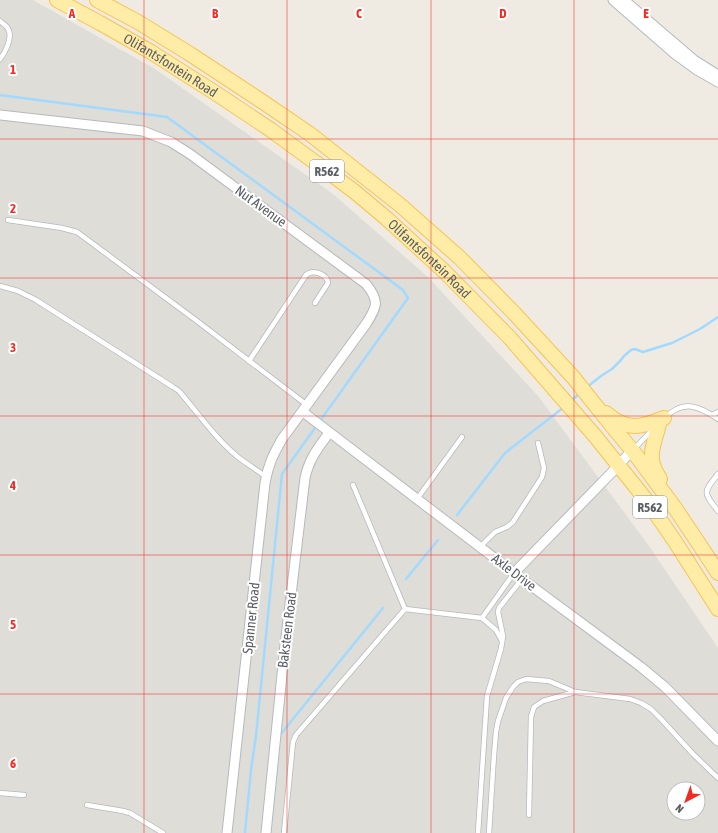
<svg xmlns="http://www.w3.org/2000/svg" width="718" height="833" font-family="'Asap Condensed',sans-serif">
	<rect width="100%" height="100%" fill="#efebe3"/>
	<path fill="#dfddd7" fill-rule="evenodd" d="M0,0H33L155,69L333,194L428,277L538,396L649,546L718,648V833H0ZM674,789H698V813H674Z"/>
	<g fill="none" stroke-linecap="round" stroke-linejoin="round">
		<g stroke="#a2daff" stroke-width="2.5">
			<path d="M0,95L167,117L403,290L408,298L282,474L256,736L251,770L245,833"/>
			<path d="M587,387L601,376L612,369L621,360L624,356L631,350L635,349L643,352L672,343L700,329L718,317"/>
			<path d="M571,401L581,392"/>
			<path d="M457,515L505,453L564,407"/>
			<path d="M406,579L438,540"/>
			<path d="M280,735L383,608"/>
		</g>
		<g stroke="#b5b9be" stroke-width="6">
			<g id="lane">
				<path d="M0,21C3,24 8,26 9,31C12,39 5,53 0,59"/>
				<path d="M8,220L62,228L77,232L197,321L307,405"/>
				<path d="M0,286L18,291L36,300L173,387L179,391C198,413 215,438 238,457C247,464 257,470 266,477"/>
				<path d="M249,361L306,275C313,269 327,274 328,283L315,303"/>
				<path d="M712,415L718,412"/>
				<path d="M665,418C683,399 699,406 718,419"/>
				<path d="M634,449L654,428"/>
				<path d="M718,474C703,493 703,492 718,511"/>
				<path d="M353,485L405,609"/>
				<path d="M417,499L462,437"/>
				<path d="M480,547L495,532L507,527L513,522L542,477L544,468L538,443"/>
				<path d="M482,618L514,573"/>
				<path d="M0,793L24,795"/>
				<path d="M87,805L123,811L130,813L163,833"/>
				<path d="M529,815L531,717L534,707L543,701L575,692"/>
				<path d="M284,833L293,742L296,735L405,609L482,618L496,630L502,641"/>
				<path d="M478,833L487,696L501,649L503,636L498,612L499,608L522,579"/>
				<path d="M489,833L494,755L496,732L498,721L506,698L513,687L518,682L526,679L549,681L575,692L630,699L641,703L651,709L661,719L693,754L718,778"/>
			</g>
		</g>
		<g stroke="#b5b9be" stroke-width="11">
			<g id="street">
				<path d="M613,0L675,54L697,70L718,82"/>
				<path d="M624,0L694,60L718,75"/>
				<path d="M0,115L143,131L171,142L190,154L366,284C380,301 377,307 366,324L282,439C273,455 268,465 265,483L227,833"/>
				<path d="M303,412L514,573L641,667L665,687L718,741"/>
				<path d="M514,573L618,466L632,450"/>
				<path d="M266,833L285,645L305,478C309,459 318,448 329,433"/>
			</g>
		</g>
		<g stroke="#fac350" stroke-width="16">
			<g id="primary">
				<path id="s1" d="M57,0L100,23L151,52L217,94L271,130L327,171L355,192L386,218L444,271L510,338L595,436L647,501L674,540L718,609"/>
				<path d="M97,0L138,22L190,54L263,102L310,134L400,205L460,258L514,313L573,377L592,401L617,432L632,450L675,508L703,550L718,573"/>
				<path d="M606,413C627,431 640,428 664,418"/>
				<path d="M659,424C656,438 648,453 654,467C655,471 658,475 660,479"/>
			</g>
		</g>
		<use href="#lane" stroke="#fff" stroke-width="4.5"/>
		<use href="#street" stroke="#fff" stroke-width="9"/>
		<use href="#primary" stroke="#ffeda7" stroke-width="14"/>
	</g>
	<path fill="none" stroke="#f42b24" stroke-width="1" stroke-opacity="0.55" d="M144,0V833M287,0V833M431,0V833M574,0V833M0,139H718M0,278H718M0,416H718M0,555H718M0,694H718"/>
	<g text-anchor="middle" dominant-baseline="central" stroke-width="4" stroke-linejoin="round" paint-order="stroke">
		<g fill="#fff" stroke="#8c8f92" stroke-width="1">
			<rect x="310" y="160" width="34" height="22" rx="3"/>
			<rect x="633" y="496" width="34" height="22" rx="3"/>
		</g>
		<g font-size="13" font-weight="bold" fill="#5b5f64">
			<text x="327" y="171">R562</text>
			<text x="650" y="507">R562</text>
		</g>
		<g font-size="14" fill="#5b5f64" stroke="#fff">
			<text stroke="none"><textPath href="#s1" startOffset="131">Olifantsfontein Road</textPath></text>
			<text transform="translate(261 206) rotate(36)">Nut Avenue</text>
			<text stroke="none"><textPath href="#s1" startOffset="455">Olifantsfontein Road</textPath></text>
			<text transform="translate(514 572) rotate(37)">Axle Drive</text>
			<text transform="translate(251 618) rotate(-84)">Spanner Road</text>
			<text transform="translate(287 630) rotate(-83)">Baksteen Road</text>
		</g>
	</g>
	<g font-size="13" text-anchor="middle" font-weight="bold" fill="#f42b24" stroke="#fff" stroke-width="4" stroke-linejoin="round" paint-order="stroke">
		<text x="72" y="18">A</text>
		<text x="215" y="18">B</text>
		<text x="359" y="18">C</text>
		<text x="503" y="18">D</text>
		<text x="646" y="18">E</text>
		<text x="13" y="74">1</text>
		<text x="13" y="213">2</text>
		<text x="13" y="352">3</text>
		<text x="13" y="490">4</text>
		<text x="13" y="629">5</text>
		<text x="13" y="768">6</text>
	</g>
	<g transform="translate(686 801) rotate(221)"><circle r="19" fill="#ffffff" stroke="#bdbfc1"/>
	<path d="M0-3L7 15L0 10L-7 15Z" fill="#f42b24"/>
	<text y="-6" font-size="11" font-weight="bold" text-anchor="middle" fill="#5b5f64">N</text>
	</g>
</svg>
